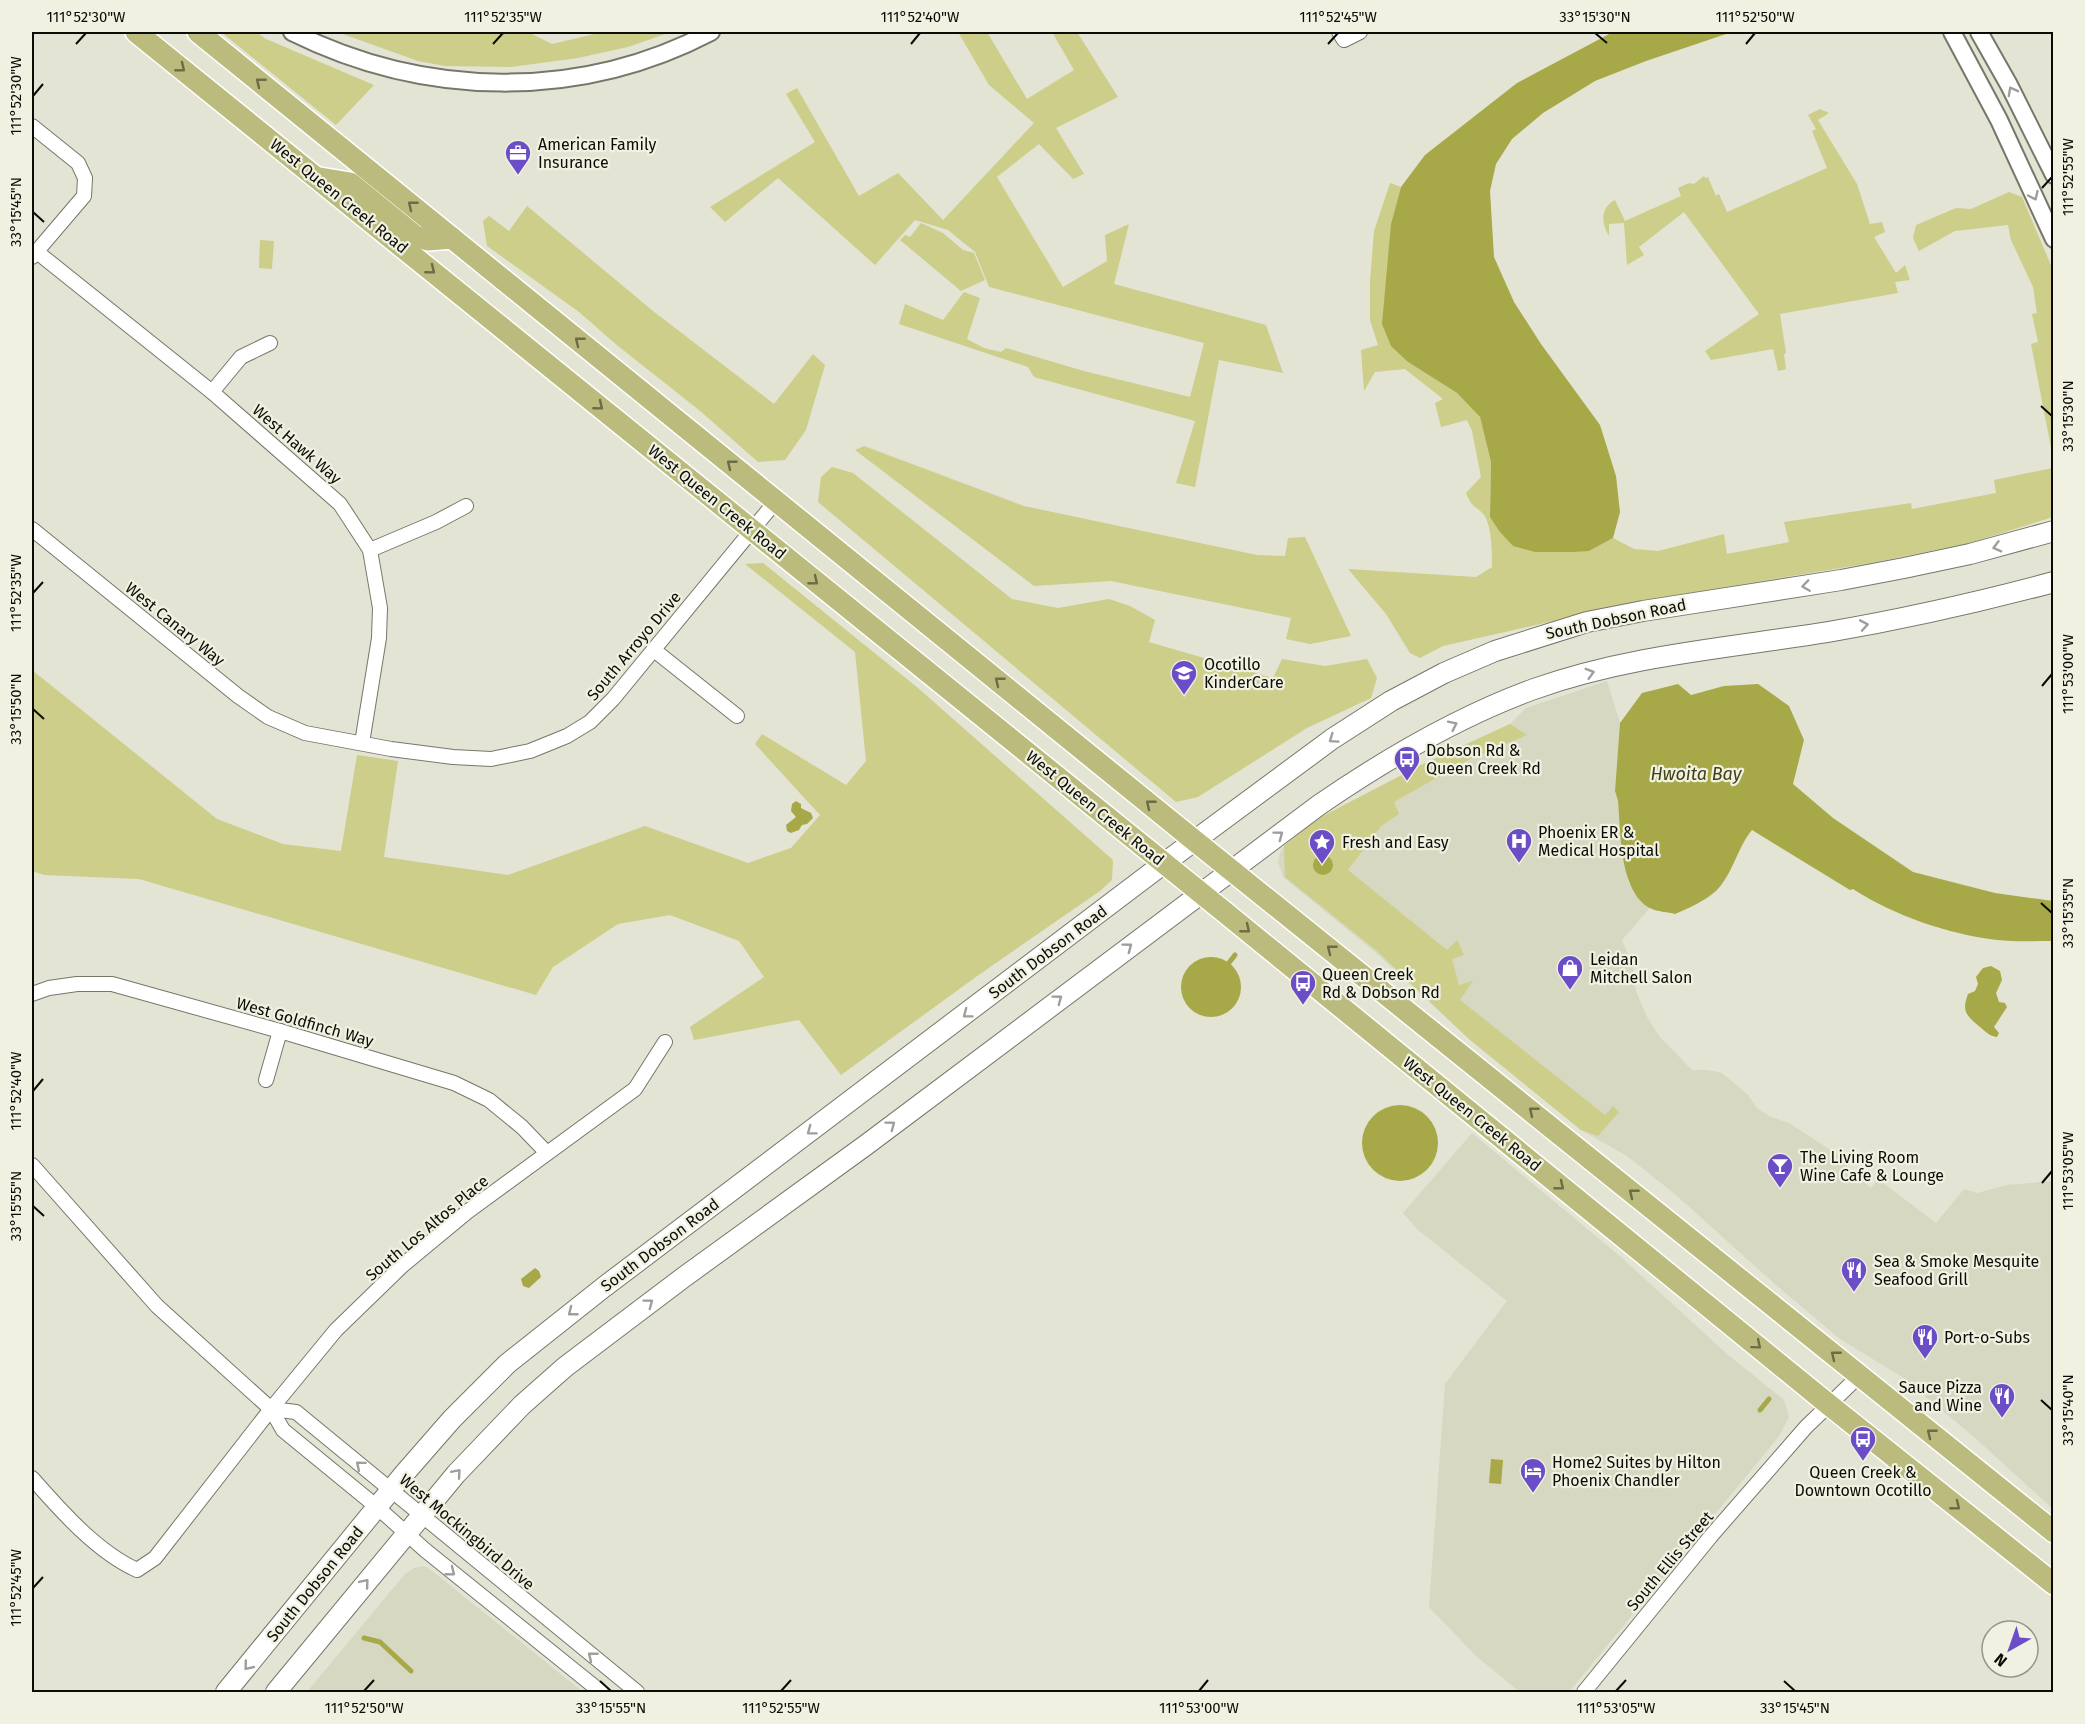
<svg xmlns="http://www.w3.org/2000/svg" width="2085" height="1724" font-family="'Fira Sans',sans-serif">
	<rect width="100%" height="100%" fill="#e3e4d4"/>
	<g fill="#d7d8c1">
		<path d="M1607,681L1620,723L1615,792L1618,801L1628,882L1637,897L1650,908L1622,940L1633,966L1636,991L1646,1015L1659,1036L1692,1070H1708L1722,1073L1748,1095L1757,1108L1769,1116L1789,1123L1849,1162L1846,1167L1871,1188L1878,1179L1936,1223L1964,1189L1977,1193L2007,1185L2053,1181V1509L1974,1437L1902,1377L1840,1339L1777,1286L1676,1195L1627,1156L1581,1130L1470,1040L1375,952L1283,877L1278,862L1280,853L1284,846L1301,832L1421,765L1510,724L1526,708Z"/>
		<path d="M1472,1133L1622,1258L1727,1354L1784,1400L1789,1417L1780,1435L1569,1692H1520L1476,1656L1429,1607L1445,1384L1507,1301L1417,1229L1403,1213Z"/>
		<path d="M424,1566L431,1570L583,1692H307L404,1575L414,1568Z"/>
	</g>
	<g fill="#ccce8a">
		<path d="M221,32H256L266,39L374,85L336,125Z"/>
		<path d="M337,32H528L552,44L603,32H671L628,47L578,58L511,67L445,66L418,61Z"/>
		<path d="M958,32H987L1027,99L1074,70L1052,32H1077L1118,97L1056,128L1084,174L1073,179L1039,144L997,177L1063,287L1107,261L1105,235L1129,224L1114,284L1266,325L1283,373L1219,360L1195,487L1176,483L1195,421L1034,377L1028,367L899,324L905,304L943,320L964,292L980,298L967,339L984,348L1001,352L1006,348L1084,371L1190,397L1204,343L989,287L975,252L948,230L915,220L875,265L778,178L725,222L710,207L815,142L786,94L797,88L859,196L898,173L943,220L1034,123L989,85Z"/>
		<path d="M1820,109L1829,113L1818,120L1857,184L1870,224L1882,222L1885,232L1874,237L1896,273L1905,265L1910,280L1895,282L1898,293L1780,314L1786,353L1784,354L1786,369L1778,371L1773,349L1711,360L1705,351L1759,314L1684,212L1639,247L1644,255L1627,265L1624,223L1609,224V236C1601,223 1600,208 1615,200L1625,221L1681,196L1678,188L1689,183L1694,184L1704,176L1705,178L1708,177L1716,196L1719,194L1727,212L1827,168L1812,131L1816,129L1808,115Z"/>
		<path d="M1390,183L1401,187L1391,224L1408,362L1457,393L1480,417L1491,462L1490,517L1589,551L1613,538L1634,549L1658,551L1724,534L1727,554L1789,542L1784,522L1911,503L1912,509L1996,493L1994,480L2053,468V517L1970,543L1871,563L1647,600L1443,646L1420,658L1410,653L1386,614L1348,569L1476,577L1492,567C1492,554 1492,526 1484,515C1475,504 1473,510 1466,493L1481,477L1472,431L1467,420L1441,427L1435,403L1443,399L1405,369L1375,372L1364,391L1361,350L1378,345L1370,320V281L1374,231Z"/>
		<path d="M2009,192L2022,197L2053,270V458L2031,344L2038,342L2032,314L2037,313L2033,287L2011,240L2008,225L1955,231L1919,251L1913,238L1916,225L1956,208L1971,209Z"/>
		<path d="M527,206L653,311L774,404L813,354L825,365L806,430L785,460L758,462L699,410L618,346L579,312L487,246L483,221L489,216L509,231Z"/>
		<path d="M921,223L943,233L963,250L974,253L985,280L961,291L900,240L905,235L910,237Z"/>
		<path d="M260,240L274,241L272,269L259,268Z"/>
		<path d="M864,446L1024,506L1257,555L1285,556L1288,538L1305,537L1351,636L1310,644L1286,639L1291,618L1111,581L1034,586L855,450Z"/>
		<path d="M832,467L853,473L1012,599L1058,608L1109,599L1130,606L1155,620L1149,642L1273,678L1282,659L1325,666L1367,659L1377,678L1371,698L1307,728L1198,797L1176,802L818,502L821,477Z"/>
		<path d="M763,563L918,688L1113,860L1112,880L1100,891L980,974L841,1075L799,1020L694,1040L690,1027L764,977L739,941L670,915L618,924L553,967L536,995L139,879L44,875L32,871V670L217,819L283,844L341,851L357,755L398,761L384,857L508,875L645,826L748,863L791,848L820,815L755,744L762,734L846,785L866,761L855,652L745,564Z"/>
		<path d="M1510,724L1527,735L1468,760L1394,802L1399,814L1381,826L1348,870L1447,950L1457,940L1464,955L1452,959L1459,985L1473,981L1460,1000L1605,1115L1613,1106L1619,1112L1598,1136L1581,1130L1469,1039L1377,951L1285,877L1284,846L1317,819L1421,765Z"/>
	</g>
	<g fill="#a7a848">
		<path d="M1613,32H1732L1646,61L1595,81L1543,113L1512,139L1496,164L1490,191L1494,257L1514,302L1541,344L1600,425L1616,476L1620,512L1613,538L1589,551L1573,552H1535L1513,546L1500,532L1490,517L1491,462L1480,417L1457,393L1408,362L1391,346L1382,324L1391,224L1401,187L1425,155L1517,83Z"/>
		<path d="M1678,684L1691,695L1724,686L1758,684L1789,706L1804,740L1793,784L1833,818L1913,872L1995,893L2053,901V941C2035,941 2016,942 1997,940C1948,934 1895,916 1853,889L1850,890L1752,830C1737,848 1733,874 1716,891C1705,901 1689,908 1675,914C1668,912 1659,912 1652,909C1619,894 1621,833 1618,801L1615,791L1620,723L1642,693Z"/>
		<path d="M796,801L801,804V808L811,813L813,818L807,824L802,825L799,830L791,833L787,831L786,825L796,817L791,811L792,804Z"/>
		<circle cx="1323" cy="865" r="10"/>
		<circle cx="1211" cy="987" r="30"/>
		<path d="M1991,966L2000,971L2002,980L1996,993L1999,1002L2005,1003L2007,1007L1994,1027L1999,1033L1997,1037C1989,1036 1986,1032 1980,1027C1967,1016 1961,1012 1968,994L1975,991L1978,984L1976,977L1983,968Z"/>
		<circle cx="1400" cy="1143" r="38"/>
		<path d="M535,1268L539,1271L541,1277L529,1288L523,1286L521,1279Z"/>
		<path d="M1491,1459L1503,1460L1501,1484L1489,1483Z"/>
	</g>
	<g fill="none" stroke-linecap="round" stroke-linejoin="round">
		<g stroke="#a7a848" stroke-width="5">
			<path d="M1225,968L1235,955"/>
			<path d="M1760,1410L1769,1399"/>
			<path d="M364,1638L380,1642L411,1671"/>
		</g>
		<g stroke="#767769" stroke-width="16">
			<g id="minor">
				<path d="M1339,32L1344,40L1360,32"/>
				<path d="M32,126L78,163L85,178L84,196L32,257"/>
				<path d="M37,252L212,392L340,504L370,550L380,608L379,638L362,743"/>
				<path d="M212,392L241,357L270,343"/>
				<path d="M32,529L238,696L268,717L305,733L391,749L453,757L491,759L530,751L567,736L590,722L613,699L776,501"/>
				<path d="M370,550L436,522L466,506"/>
				<path d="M654,650L737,716"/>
				<path d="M32,994L49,988L77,984H112L280,1031L454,1083L489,1100L522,1127L547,1153"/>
				<path d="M266,1080L280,1031"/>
				<path d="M32,1165L157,1306L271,1409L283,1430L377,1507L425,1550L601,1692"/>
				<path d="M271,1409L296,1412L637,1692"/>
				<path d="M32,1478C61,1511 97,1552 137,1570L155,1558L271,1409L336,1330L403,1265L467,1212L635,1089L665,1042"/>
				<path d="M1584,1692L1711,1536L1806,1427L1860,1375"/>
			</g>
		</g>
		<g stroke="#767769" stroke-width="20">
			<g id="tertiary">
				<path d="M292,32C425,98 579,101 711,32"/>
				<path d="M1952,32L1999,120L2054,239"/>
				<path d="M1979,32L2009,85L2054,175"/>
			</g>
		</g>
		<g stroke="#767769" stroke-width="22">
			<g id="secondary">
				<path d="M226,1692L404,1474L452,1419L507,1364L604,1287L1163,864L1332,739L1391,701L1444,673L1495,651L1587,622L1643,611L1841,580L1904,568L1970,554L2054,531"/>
				<path d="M276,1692L456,1474L522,1405L565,1367L684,1277L866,1145L1319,805C1386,759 1457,717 1534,689C1630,655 1728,648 1828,632C1904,619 1979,602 2054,582"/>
			</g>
		</g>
		<g stroke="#fff" stroke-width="24">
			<g id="primary">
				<path d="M136,32L1222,910L1828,1404L2054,1584"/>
				<path d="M198,32L1195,841L2054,1532"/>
				<path d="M320,178L350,183L415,236L428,240L452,238"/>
			</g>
		</g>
		<use href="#minor" stroke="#fff" stroke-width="14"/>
		<use href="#tertiary" stroke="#fff" stroke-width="16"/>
		<use href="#secondary" stroke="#fff" stroke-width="20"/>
		<use href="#primary" stroke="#bbbb7d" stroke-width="21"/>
	</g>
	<defs><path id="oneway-chevron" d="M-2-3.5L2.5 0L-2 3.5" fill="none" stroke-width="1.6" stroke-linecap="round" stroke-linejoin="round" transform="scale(1.5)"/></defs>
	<g stroke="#6c6c48">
		<use href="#oneway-chevron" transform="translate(181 68) rotate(39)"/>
		<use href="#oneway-chevron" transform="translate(260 82) rotate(-141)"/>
		<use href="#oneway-chevron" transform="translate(412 205) rotate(-141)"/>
		<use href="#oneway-chevron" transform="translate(431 270) rotate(39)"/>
		<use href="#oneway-chevron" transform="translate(579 341) rotate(-141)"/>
		<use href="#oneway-chevron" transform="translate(599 406) rotate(39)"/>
		<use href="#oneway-chevron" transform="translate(731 464) rotate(-141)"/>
		<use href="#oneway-chevron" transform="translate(814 581) rotate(39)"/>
		<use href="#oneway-chevron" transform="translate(999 681) rotate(-141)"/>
		<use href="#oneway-chevron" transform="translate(1150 804) rotate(-141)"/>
		<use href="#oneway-chevron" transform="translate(1246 929) rotate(39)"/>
		<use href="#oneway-chevron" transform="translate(1331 949) rotate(-141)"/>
		<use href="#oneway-chevron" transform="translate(1533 1111) rotate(-141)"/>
		<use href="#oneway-chevron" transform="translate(1560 1186) rotate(39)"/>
		<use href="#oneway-chevron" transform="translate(1633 1193) rotate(-141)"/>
		<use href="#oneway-chevron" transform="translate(1757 1345) rotate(40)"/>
		<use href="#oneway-chevron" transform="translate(1835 1355) rotate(-141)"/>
		<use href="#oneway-chevron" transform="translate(1931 1433) rotate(-141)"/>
		<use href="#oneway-chevron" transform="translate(1956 1506) rotate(39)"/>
	</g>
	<g stroke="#9e9e9c">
		<use href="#oneway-chevron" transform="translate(2012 91) rotate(-118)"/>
		<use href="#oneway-chevron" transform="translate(2034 196) rotate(65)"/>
		<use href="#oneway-chevron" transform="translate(1997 547) rotate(165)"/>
		<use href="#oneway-chevron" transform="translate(1806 586) rotate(172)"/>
		<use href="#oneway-chevron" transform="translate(1864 625) rotate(-10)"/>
		<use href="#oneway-chevron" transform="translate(1590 673) rotate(-16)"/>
		<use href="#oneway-chevron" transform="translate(1453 725) rotate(-26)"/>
		<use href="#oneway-chevron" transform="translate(1333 739) rotate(145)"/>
		<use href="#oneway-chevron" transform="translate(1279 835) rotate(-37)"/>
		<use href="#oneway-chevron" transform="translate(1128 947) rotate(-37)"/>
		<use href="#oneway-chevron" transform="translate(1058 999) rotate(-37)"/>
		<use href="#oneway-chevron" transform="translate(967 1014) rotate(143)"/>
		<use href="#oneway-chevron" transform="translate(891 1125) rotate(-37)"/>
		<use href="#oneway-chevron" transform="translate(811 1131) rotate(143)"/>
		<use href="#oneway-chevron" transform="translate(649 1303) rotate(-37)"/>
		<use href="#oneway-chevron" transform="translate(572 1312) rotate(142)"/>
		<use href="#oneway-chevron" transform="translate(360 1465) rotate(-140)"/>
		<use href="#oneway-chevron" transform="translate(457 1473) rotate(-49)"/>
		<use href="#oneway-chevron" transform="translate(451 1572) rotate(39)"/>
		<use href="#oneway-chevron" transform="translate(365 1583) rotate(-50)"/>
		<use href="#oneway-chevron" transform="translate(592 1656) rotate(-141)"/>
		<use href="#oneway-chevron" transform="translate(248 1666) rotate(129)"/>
	</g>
	<path fill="none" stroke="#0c0c07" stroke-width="2" d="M1595,33L1607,43M76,44L86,33M493,44L503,33M911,44L920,33M1328,44L1338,33M1746,44L1755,33M33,96L43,84M2042,188L2052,177M33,212L44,222M2041,406L2052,416M33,593L43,582M2042,686L2052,674M33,709L44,719M2041,903L2052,913M33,1091L43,1079M2042,1183L2052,1171M33,1206L44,1216M2041,1400L2052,1410M33,1588L43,1577M600,1681L611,1691M1784,1681L1795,1691M364,1691L374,1680M781,1691L791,1680M1199,1691L1208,1680M1616,1691L1626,1680"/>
	<defs>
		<g id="office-pin" transform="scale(1.35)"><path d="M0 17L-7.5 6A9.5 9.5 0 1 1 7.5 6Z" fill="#6b4ec7" stroke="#f0f1e1"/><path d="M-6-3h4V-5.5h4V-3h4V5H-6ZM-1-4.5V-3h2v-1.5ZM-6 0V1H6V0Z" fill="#fff"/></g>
		<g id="school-pin" transform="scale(1.35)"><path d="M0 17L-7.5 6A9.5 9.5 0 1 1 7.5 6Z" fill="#6b4ec7" stroke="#f0f1e1"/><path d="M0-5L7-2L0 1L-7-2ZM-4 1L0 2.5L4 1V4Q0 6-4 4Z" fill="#fff"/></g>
		<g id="bus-pin" transform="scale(1.35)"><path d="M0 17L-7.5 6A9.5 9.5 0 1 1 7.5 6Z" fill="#6b4ec7" stroke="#f0f1e1"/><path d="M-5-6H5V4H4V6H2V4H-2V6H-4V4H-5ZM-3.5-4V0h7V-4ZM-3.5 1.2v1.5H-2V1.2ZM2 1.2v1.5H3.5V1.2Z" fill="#fff"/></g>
		<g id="hospital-pin" transform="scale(1.35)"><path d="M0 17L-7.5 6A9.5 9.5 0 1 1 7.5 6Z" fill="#6b4ec7" stroke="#f0f1e1"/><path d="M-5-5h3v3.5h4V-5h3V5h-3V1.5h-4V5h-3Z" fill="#fff"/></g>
		<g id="sight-pin" transform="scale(1.35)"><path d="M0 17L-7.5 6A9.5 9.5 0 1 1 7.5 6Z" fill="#6b4ec7" stroke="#f0f1e1"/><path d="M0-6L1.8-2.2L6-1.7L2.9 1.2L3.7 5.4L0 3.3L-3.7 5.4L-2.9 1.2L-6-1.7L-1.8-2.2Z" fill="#fff"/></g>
		<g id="shop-pin" transform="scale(1.35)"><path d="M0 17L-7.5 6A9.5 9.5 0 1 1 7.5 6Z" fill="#6b4ec7" stroke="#f0f1e1"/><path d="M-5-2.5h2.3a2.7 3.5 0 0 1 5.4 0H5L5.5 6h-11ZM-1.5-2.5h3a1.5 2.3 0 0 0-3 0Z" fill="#fff"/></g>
		<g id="bar-pin" transform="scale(1.35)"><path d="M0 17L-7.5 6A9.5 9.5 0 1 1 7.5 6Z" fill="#6b4ec7" stroke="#f0f1e1"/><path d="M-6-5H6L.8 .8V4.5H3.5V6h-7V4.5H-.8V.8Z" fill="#fff"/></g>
		<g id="restaurant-pin" transform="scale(1.35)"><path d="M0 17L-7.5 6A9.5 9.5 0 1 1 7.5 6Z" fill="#6b4ec7" stroke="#f0f1e1"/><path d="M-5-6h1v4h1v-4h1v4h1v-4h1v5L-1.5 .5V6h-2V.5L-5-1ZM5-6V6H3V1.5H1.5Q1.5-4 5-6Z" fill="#fff"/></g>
		<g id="hotel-pin" transform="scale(1.35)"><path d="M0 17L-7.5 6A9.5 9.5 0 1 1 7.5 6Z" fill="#6b4ec7" stroke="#f0f1e1"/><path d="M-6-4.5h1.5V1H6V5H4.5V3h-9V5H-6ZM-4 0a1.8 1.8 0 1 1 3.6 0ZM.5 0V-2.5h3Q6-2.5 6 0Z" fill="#fff"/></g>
	</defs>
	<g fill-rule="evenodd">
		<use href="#office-pin" x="518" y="153"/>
		<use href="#school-pin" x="1184" y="673"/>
		<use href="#bus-pin" x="1407" y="759"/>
		<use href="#hospital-pin" x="1519" y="841"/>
		<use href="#sight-pin" x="1322" y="842"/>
		<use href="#shop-pin" x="1570" y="968"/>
		<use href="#bus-pin" x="1303" y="983"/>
		<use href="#bar-pin" x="1780" y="1166"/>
		<use href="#restaurant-pin" x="1854" y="1270"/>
		<use href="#restaurant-pin" x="1925" y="1337"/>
		<use href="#restaurant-pin" x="2002" y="1396"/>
		<use href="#bus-pin" x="1863" y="1439"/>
		<use href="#hotel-pin" x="1533" y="1471"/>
	</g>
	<g text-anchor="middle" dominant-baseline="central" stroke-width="4.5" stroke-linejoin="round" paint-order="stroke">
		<g font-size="16" fill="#0c0c07" stroke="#f0f1e1" text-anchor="start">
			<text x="538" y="144">American Family<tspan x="538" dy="18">Insurance</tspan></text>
			<text x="1204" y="664">Ocotillo<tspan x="1204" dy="18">KinderCare</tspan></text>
			<text x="1426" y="750">Dobson Rd &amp;<tspan x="1426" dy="18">Queen Creek Rd</tspan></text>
			<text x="1538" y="832">Phoenix ER &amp;<tspan x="1538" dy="18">Medical Hospital</tspan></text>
			<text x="1342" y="842">Fresh and Easy</text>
			<text x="1590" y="959">Leidan<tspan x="1590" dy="18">Mitchell Salon</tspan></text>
			<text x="1322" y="974">Queen Creek<tspan x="1322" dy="18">Rd &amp; Dobson Rd</tspan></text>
			<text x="1800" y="1157">The Living Room<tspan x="1800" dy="18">Wine Cafe &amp; Lounge</tspan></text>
			<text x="1874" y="1261">Sea &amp; Smoke Mesquite<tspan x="1874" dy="18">Seafood Grill</tspan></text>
			<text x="1944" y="1337">Port-o-Subs</text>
			<text x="1982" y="1387" text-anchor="end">Sauce Pizza<tspan x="1982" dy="18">and Wine</tspan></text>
			<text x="1552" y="1462">Home2 Suites by Hilton<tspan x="1552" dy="18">Phoenix Chandler</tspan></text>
			<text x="1863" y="1472" text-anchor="middle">Queen Creek &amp;<tspan x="1863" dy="18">Downtown Ocotillo</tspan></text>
		</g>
		<g font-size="16" fill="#0c0c07" stroke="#f0f1e1">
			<text transform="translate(339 196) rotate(39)">West Queen Creek Road</text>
			<text transform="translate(297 444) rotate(41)">West Hawk Way</text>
			<text transform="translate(717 502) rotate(39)">West Queen Creek Road</text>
			<text transform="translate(1616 619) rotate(-12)">South Dobson Road</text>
			<text transform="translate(175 624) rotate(39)">West Canary Way</text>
			<text transform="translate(634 646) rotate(-50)">South Arroyo Drive</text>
			<text transform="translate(1095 808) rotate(39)">West Queen Creek Road</text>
			<text transform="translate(1048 952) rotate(-37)">South Dobson Road</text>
			<text transform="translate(305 1022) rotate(16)">West Goldfinch Way</text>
			<text transform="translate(1472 1114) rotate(39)">West Queen Creek Road</text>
			<text transform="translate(427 1228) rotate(-40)">South Los Altos Place</text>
			<text transform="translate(660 1245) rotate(-37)">South Dobson Road</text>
			<text transform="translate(467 1532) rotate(40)">West Mockingbird Drive</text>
			<text transform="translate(1670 1561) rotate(-50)">South Ellis Street</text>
			<text transform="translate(315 1584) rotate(-51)">South Dobson Road</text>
		</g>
		<g font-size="18" font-style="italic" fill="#404018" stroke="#f0f1e1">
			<text x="1696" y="774">Hwoita Bay</text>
		</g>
	</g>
	<rect width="2085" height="1724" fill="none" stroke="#f0f1e1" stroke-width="66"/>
	<g transform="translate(2010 1649) rotate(220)"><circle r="28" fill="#f0f1e1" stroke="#95958a" stroke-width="1.5"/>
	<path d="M0-4.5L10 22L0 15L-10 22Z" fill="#6b4ec7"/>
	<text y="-9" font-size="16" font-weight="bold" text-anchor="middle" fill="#0c0c07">N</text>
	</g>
	<rect x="33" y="33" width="2019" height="1658" fill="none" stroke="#0c0c07" stroke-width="2"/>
	<g font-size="15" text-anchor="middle" fill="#0c0c07">
		<text x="86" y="22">111°52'30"W</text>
		<text x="503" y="22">111°52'35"W</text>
		<text x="920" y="22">111°52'40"W</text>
		<text x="1338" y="22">111°52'45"W</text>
		<text x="1595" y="22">33°15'30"N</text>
		<text x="1755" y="22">111°52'50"W</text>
		<text transform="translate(16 96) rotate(-90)" y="5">111°52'30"W</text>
		<text transform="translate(2068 177) rotate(-90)" y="5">111°52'55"W</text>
		<text transform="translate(16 212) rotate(-90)" y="5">33°15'45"N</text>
		<text transform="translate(2068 416) rotate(-90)" y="5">33°15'30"N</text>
		<text transform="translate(16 593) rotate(-90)" y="5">111°52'35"W</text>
		<text transform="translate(2068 674) rotate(-90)" y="5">111°53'00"W</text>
		<text transform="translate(16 709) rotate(-90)" y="5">33°15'50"N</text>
		<text transform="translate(2068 913) rotate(-90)" y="5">33°15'35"N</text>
		<text transform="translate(16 1091) rotate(-90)" y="5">111°52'40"W</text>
		<text transform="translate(2068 1171) rotate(-90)" y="5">111°53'05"W</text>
		<text transform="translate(16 1206) rotate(-90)" y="5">33°15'55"N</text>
		<text transform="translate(2068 1410) rotate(-90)" y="5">33°15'40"N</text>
		<text transform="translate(16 1588) rotate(-90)" y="5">111°52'45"W</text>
		<text x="364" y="1713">111°52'50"W</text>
		<text x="611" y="1713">33°15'55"N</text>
		<text x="781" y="1713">111°52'55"W</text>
		<text x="1199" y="1713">111°53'00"W</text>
		<text x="1616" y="1713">111°53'05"W</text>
		<text x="1795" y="1713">33°15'45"N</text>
	</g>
</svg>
